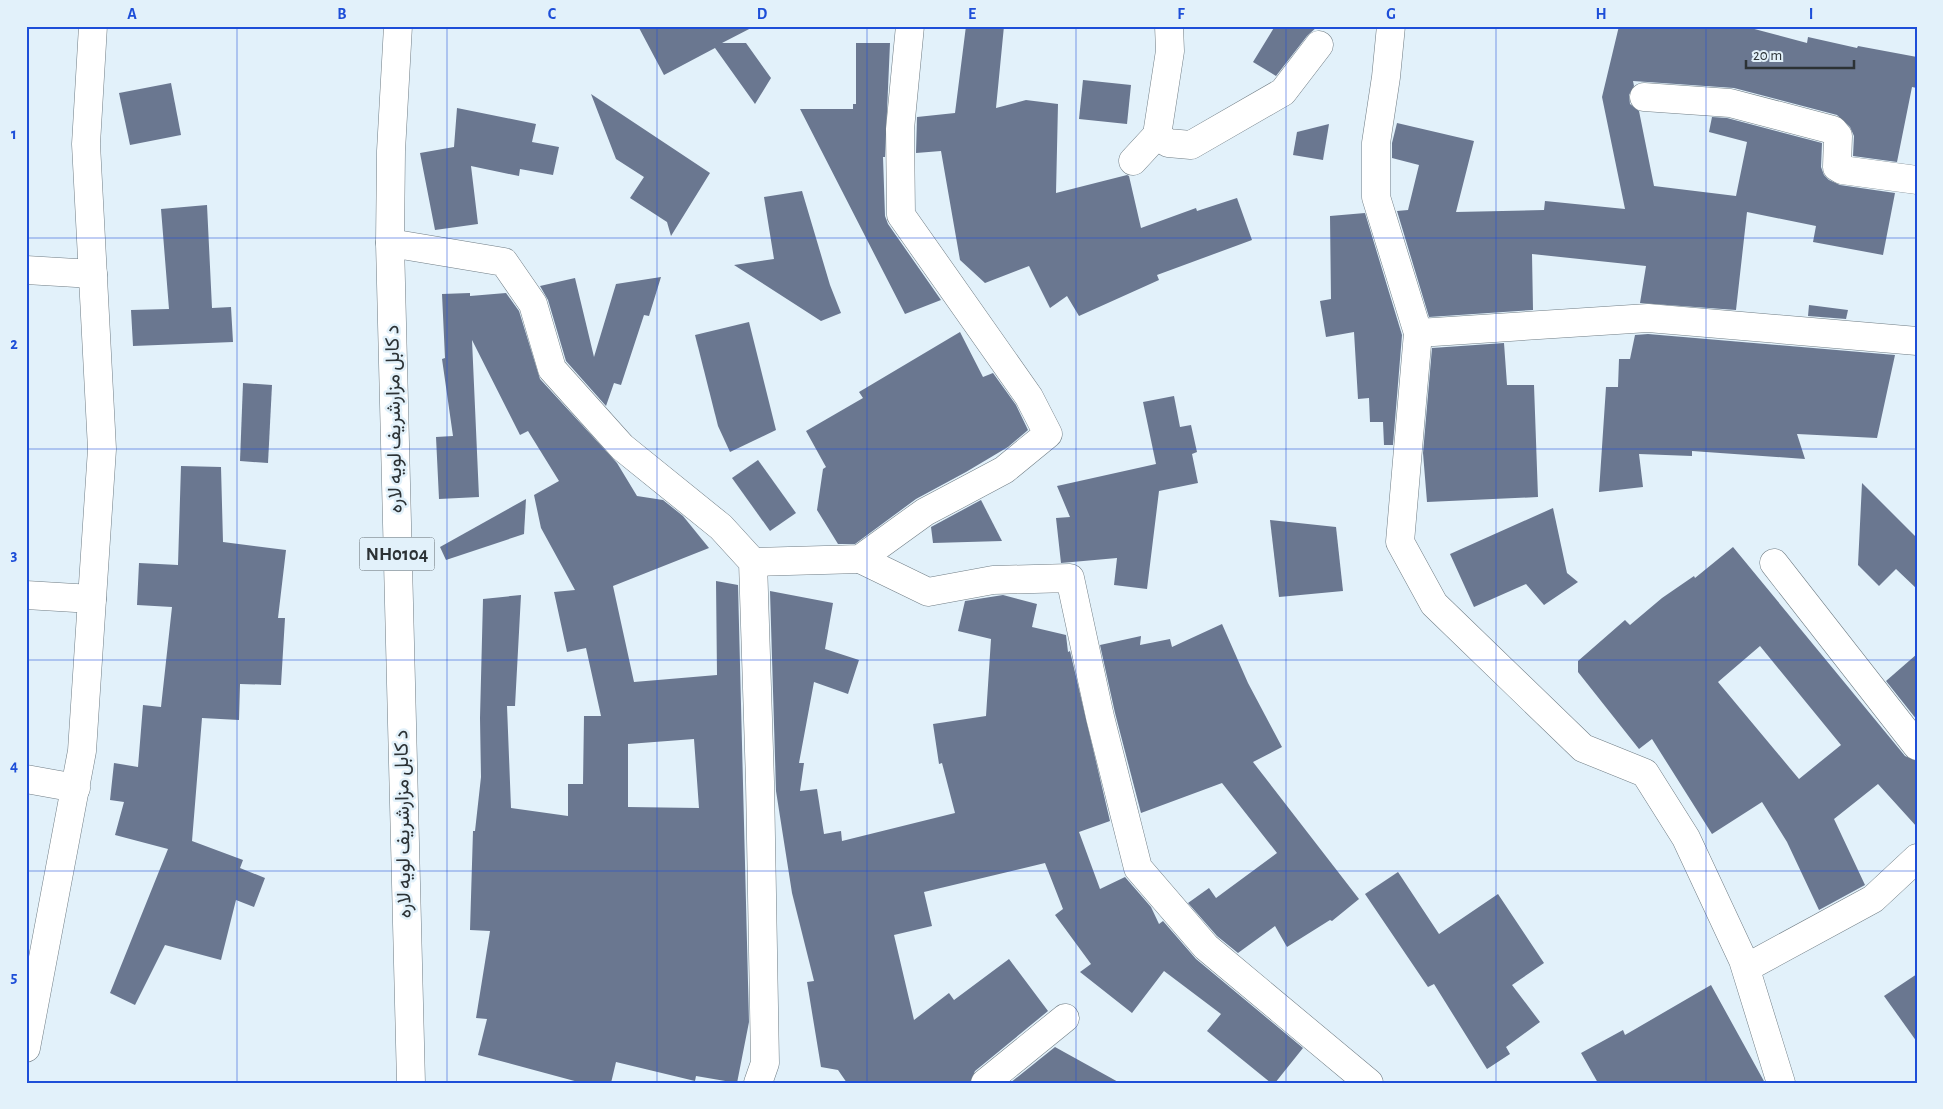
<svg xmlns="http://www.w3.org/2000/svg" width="1943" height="1109" font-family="'Alegreya Sans',Vazirmatn,sans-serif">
	<rect width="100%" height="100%" fill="#e2f1fa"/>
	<g fill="#6a7790" fill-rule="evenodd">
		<path d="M638,26H755L722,43H746L771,78L755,104L715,48L664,75Z"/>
		<path d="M966,26H1004L996,108L1026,100L1058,104L1056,193L1127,175L1129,176L1141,228L1196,208L1197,211L1237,198L1252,240L1157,275L1159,280L1079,316L1067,296L1050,308L1029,266L985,283L960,260L941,151L916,153L917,117L955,113Z"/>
		<path d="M1275,26H1318L1307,36L1276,76L1253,62Z"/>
		<path d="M1619,26H1743L1807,43L1808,37L1857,48L1858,46L1917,57V88L1912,87L1897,162L1853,156L1854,136L1850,127L1837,115L1734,88L1633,81L1634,86L1629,95L1630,104L1639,111L1654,186L1736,196L1747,142L1709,132L1712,117L1727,118L1822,143L1821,167L1824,175L1829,180L1840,185L1895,193L1883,255L1813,242L1816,226L1747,212L1736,310L1640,303L1646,266L1532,254L1533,310L1429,317L1397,211L1408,210L1419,165L1392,158V143L1397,123L1474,141L1456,212L1544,210L1545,201L1625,209L1602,97Z"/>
		<path d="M856,43H890L885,157H883L885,216L888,224L941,300L905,314L800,109H853V104H856Z"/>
		<path d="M1083,80L1131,85L1127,124L1079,119Z"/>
		<path d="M171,83L181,135L130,145L119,93Z"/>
		<path d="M591,94L710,173L671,236L667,222L630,198L644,177L616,159Z"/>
		<path d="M457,108L536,124L532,142L559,147L553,175L520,169L519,176L471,166L478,224L435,230L420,153L454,147Z"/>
		<path d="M1329,124L1323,160L1293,155L1297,132Z"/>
		<path d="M802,191L830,285L841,313L821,321L734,265L774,259L764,197Z"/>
		<path d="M207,205L212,308L231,307L233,342L133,346L131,310L169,309L161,209Z"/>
		<path d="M1365,213L1402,335L1393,445H1384L1383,422H1370L1369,398L1358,399L1354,332L1326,337L1320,301L1331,299L1330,216Z"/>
		<path d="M661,277L649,316L644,315L621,385L614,383L606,406L566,361L548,300L540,286L575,278L594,357L616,284Z"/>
		<path d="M470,293V296L506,293L519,311L540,379L617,463L637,496L663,500L683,516L709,548L613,586L634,682L717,675L716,581L738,585L749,1022L737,1083L696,1076L695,1081L616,1062L611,1083H582L478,1055L487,1019L476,1018L490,931L470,930L473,831H475L481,777L480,718L483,599L521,595L515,706H507L511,808L568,816V784H583L584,716H601L586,648L567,652L554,592L575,590L541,528L534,495L559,481L528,431L520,435L472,340L479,497L439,499L436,437L453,436L442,359L445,358L442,294ZM694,739L699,808L628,807V744Z"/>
		<path d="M1809,305L1848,310L1846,319L1808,316Z"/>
		<path d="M749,322L776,430L730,452L718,426L695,335Z"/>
		<path d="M960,332L983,377L993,373L1016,405L1028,430L1008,447L966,472L916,499L855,544H838L817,510L823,469L826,467L806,431L863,398L859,392Z"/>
		<path d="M1648,334L1895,355L1877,438L1797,434L1805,459L1692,451V456L1639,454L1643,487L1599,492L1606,387H1618L1619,359H1630L1635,335Z"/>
		<path d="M1504,343L1507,385H1534L1538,497L1427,502L1423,453L1432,348Z"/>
		<path d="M243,383L272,385L268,463L240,461Z"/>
		<path d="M1174,396L1180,427L1191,425L1197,452L1192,454L1198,483L1159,491L1147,589L1114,585L1117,558L1061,563L1056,518L1070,517L1057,486L1156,464L1143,402Z"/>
		<path d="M758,460L796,513L770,531L732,478Z"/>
		<path d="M181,466L221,467L223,542L286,550L278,618H285L281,685L240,684L239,720L202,718L192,841L243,860L240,868L265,878L254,907L236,900L221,960L165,945L135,1005L110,993L168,849L115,835L124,802L110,800L114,763L138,767L143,705L161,707L172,607L137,605L139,563L178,565Z"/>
		<path d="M1862,483L1917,538V589L1896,569L1879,586L1858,565Z"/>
		<path d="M526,499L524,534L446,560L440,547Z"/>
		<path d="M981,500L1002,541L933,543L931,527Z"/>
		<path d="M1553,508L1567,573L1578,582L1544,605L1526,584L1474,607L1450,554Z"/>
		<path d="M1270,520L1336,527L1343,591L1279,597Z"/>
		<path d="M1733,547L1905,756L1917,761V827L1878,784L1834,819L1865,885L1819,910L1787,842L1762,802L1712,834L1652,739L1639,749L1578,672V661L1625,620L1630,625L1662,598L1694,576L1695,578ZM1760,646L1841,745L1799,779L1718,682Z"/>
		<path d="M770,591L833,603L825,649L859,660L848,694L814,682L799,763H804L800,791L817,789L824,834L841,831L842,841L955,813L942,763L939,764L933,724L986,716L991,639L958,631L965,601L1003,595L1037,604L1032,627L1066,635L1068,652L1070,651L1110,821L1079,832L1100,889L1125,877L1151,907L1159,924L1163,921L1196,959L1303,1048L1275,1083H1271L1207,1031L1221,1014L1164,971L1132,1013L1080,972L1091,964L1055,915L1063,909L1045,863L924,892L932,926L894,935L914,1020L949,993L954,1000L1009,959L1048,1011L975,1071L970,1083H847L838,1070L821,1067L807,982L814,981L792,893L776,791Z"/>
		<path d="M1222,624L1248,683L1282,747L1253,762L1359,899L1332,921L1330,920L1287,947L1275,926L1238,953L1217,936L1188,903L1209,888L1216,898L1277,853L1222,783L1141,813L1115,713L1100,645L1141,636L1140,645L1170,639L1172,647Z"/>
		<path d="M1917,654V720L1886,681Z"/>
		<path d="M1398,872L1439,934L1498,894L1544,963L1512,985L1540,1022L1506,1047L1510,1054L1487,1069L1434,984L1428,987L1365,894Z"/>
		<path d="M1917,974V1042L1884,996Z"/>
		<path d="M1711,985L1765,1083H1598L1581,1053L1623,1030L1625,1035Z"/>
		<path d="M1055,1047L1120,1083H1010Z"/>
	</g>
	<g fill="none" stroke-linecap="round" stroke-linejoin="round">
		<g stroke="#707d85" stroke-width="29">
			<g id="street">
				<path d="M1169,26L1170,51L1157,135L1168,143L1191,145L1283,92L1319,45"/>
				<path d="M1391,26L1386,77L1376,143V197L1418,333L1400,542L1434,604L1583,748L1645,773L1686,838L1743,960L1781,1083"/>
				<path d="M1644,97L1730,103L1833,130L1838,136L1837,167L1842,170L1917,180"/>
				<path d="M1133,161L1157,135"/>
				<path d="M390,243L504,262L533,304L552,369L622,447L721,527L753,562L760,782L765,1063L758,1083"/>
				<path d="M26,270L93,274"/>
				<path d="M1418,333L1648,318L1917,341"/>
				<path d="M860,559L928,592L993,580L1070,578L1100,717L1138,868L1206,947L1369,1083"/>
				<path d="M753,562L860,559L925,512L1004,470L1048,434L1029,397L901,215L900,129L910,26"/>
				<path d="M1774,563L1917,746"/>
				<path d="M26,595L92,599"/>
				<path d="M26,779L76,788"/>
				<path d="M1746,968L1873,899L1917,858"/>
				<path d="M985,1083L1065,1018"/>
			</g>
		</g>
		<g stroke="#707d85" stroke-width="29">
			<g id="highway">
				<path d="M398,26L391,151L390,243L411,1083"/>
				<path d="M26,1048L82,751L92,599L102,449L86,144L93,26"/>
			</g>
		</g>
		<use href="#street" stroke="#fff" stroke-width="28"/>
		<use href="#highway" stroke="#fff" stroke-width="28"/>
	</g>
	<path fill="none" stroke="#1d4ed8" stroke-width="1" stroke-opacity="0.55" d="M237,26V1083M447,26V1083M657,26V1083M867,26V1083M1076,26V1083M1286,26V1083M1496,26V1083M1706,26V1083M26,238H1917M26,449H1917M26,660H1917M26,871H1917"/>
	<g text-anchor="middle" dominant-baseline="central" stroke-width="5" stroke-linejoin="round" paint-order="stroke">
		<rect fill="#e2f1fa" stroke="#636b70" stroke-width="1" x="359.5" y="537.5" width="75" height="33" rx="4"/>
		<g font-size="19" font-weight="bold" fill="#2c3235">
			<text x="397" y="554">NH0104</text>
		</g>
		<g font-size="20" fill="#2c3235" stroke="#e2f1fa">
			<text transform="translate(394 419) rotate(-91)">د کابل مزارشریف لویه لاره</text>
			<text transform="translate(403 824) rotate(-91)">د کابل مزارشریف لویه لاره</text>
		</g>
	</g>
	<rect width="1943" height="1109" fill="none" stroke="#e2f1fa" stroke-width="55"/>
	<path d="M1746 60v8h108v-8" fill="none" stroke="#2c3235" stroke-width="2.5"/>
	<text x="1753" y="60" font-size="15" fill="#2c3235" stroke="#e2f1fa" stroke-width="4" paint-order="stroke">20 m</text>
	<rect x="28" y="28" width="1888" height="1054" fill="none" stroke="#1d4ed8" stroke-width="2"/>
	<g font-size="16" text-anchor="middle" font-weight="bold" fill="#1d4ed8">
		<text x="132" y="19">A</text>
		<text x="342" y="19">B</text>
		<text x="552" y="19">C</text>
		<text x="762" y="19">D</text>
		<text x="972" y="19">E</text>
		<text x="1181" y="19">F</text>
		<text x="1391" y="19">G</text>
		<text x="1601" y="19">H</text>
		<text x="1811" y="19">I</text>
		<text x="14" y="139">1</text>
		<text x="14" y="349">2</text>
		<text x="14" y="560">3</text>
		<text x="14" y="771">4</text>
		<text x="14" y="982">5</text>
	</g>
</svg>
